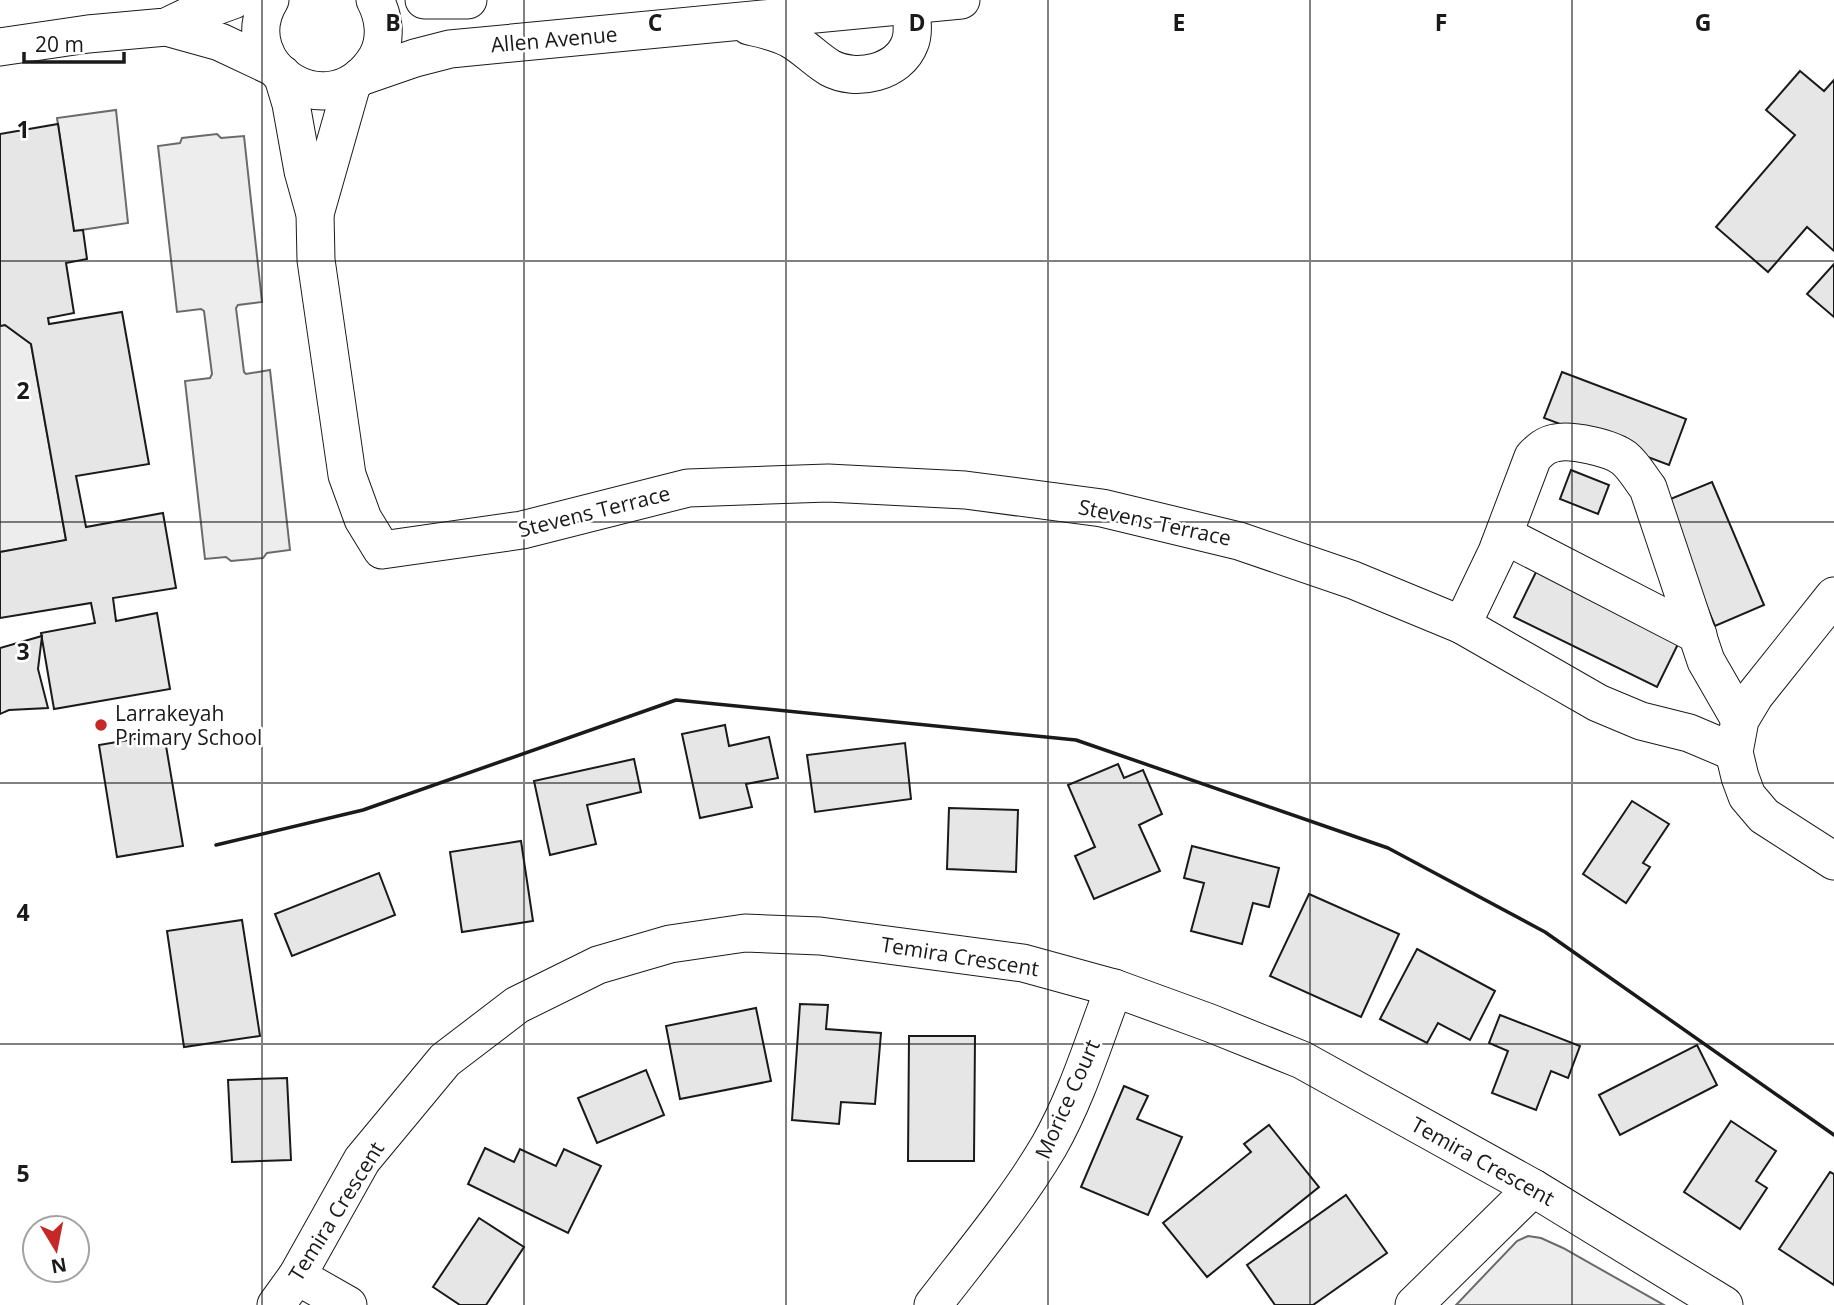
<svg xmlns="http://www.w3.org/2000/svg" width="1834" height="1305" font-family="'Open Sans',sans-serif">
	<rect width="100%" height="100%" fill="#fff"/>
	<g fill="#ededed" stroke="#6a6a6a" stroke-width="2">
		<path d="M116,110L128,223L74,231L57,118Z"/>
		<path d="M217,134L221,138L244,136L262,302L238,305L236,308L244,372L246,374L270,370L290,550L267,553L263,558L231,561L226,557L205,559L185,381L210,378L212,374L204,311L201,309L177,312L158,146L180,143L182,138Z"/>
		<path d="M5,325L31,344L66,540L0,552V326Z"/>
		<path d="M1528,1236L1541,1238L1563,1248L1664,1305H1456L1517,1241Z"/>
	</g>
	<g fill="#e6e6e6" stroke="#1a1a1a" stroke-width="2">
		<path d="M1800,71L1824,91L1834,80V251L1807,227L1768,272L1716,227L1795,135L1766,110Z"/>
		<path d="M58,124L74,231L83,230L87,259L66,263L74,313L48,318L49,324L122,312L149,464L76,476L86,527L163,513L176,588L113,598L116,621L157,613L170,689L54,709L41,633L95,623L91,603L0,618V552L66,540L31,344L5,325L0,326V134Z"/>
		<path d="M1834,264V317L1807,294Z"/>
		<path d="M1562,372L1686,419L1669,465L1544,418Z"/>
		<path d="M1571,470L1609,485L1598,514L1560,499Z"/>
		<path d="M1712,482L1764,605L1715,626L1663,502Z"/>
		<path d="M1537,570L1680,640L1657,687L1514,617Z"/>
		<path d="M42,636L38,669L48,708L9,710L0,714V648Z"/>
		<path d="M725,725L729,746L769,737L778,778L746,784L752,807L700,818L682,734Z"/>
		<path d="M164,734L183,846L117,857L99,745Z"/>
		<path d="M905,743L911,799L815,812L807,755Z"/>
		<path d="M634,759L641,792L587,805L596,844L550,855L534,781Z"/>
		<path d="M1118,764L1124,778L1143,770L1162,814L1139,825L1160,871L1094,899L1075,856L1095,847L1068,785Z"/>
		<path d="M1632,801L1669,824L1643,863L1650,867L1626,903L1583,874Z"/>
		<path d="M949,808L1018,810L1016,872L947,869Z"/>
		<path d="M521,841L533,921L462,932L450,852Z"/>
		<path d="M1192,846L1279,868L1269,907L1253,903L1242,944L1191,931L1204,883L1184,878Z"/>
		<path d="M379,873L395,915L292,956L275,914Z"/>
		<path d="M1309,894L1399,934L1361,1017L1270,976Z"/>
		<path d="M242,920L260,1036L184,1047L167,931Z"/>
		<path d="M1417,949L1495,991L1470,1040L1438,1023L1427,1043L1380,1019Z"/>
		<path d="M800,1004L828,1005L826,1029L881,1033L875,1104L841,1102L839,1124L792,1120Z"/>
		<path d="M756,1008L771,1081L680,1099L666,1026Z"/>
		<path d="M1500,1015L1580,1046L1568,1078L1551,1071L1536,1110L1492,1093L1508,1051L1489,1043Z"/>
		<path d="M909,1036H975L974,1161H908Z"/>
		<path d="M1697,1045L1717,1085L1620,1135L1599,1095Z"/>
		<path d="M646,1070L664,1115L597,1143L578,1098Z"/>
		<path d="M287,1078L291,1160L232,1162L228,1080Z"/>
		<path d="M1124,1086L1148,1096L1137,1119L1182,1137L1148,1215L1081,1187Z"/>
		<path d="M1731,1121L1776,1151L1756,1181L1767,1188L1740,1229L1684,1192Z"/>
		<path d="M1269,1125L1319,1187L1207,1277L1163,1223L1251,1152L1244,1144Z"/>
		<path d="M485,1148L514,1162L520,1149L556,1166L564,1149L601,1166L568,1233L468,1184Z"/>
		<path d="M1830,1172L1834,1174V1285L1779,1249Z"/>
		<path d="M1346,1195L1387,1253L1313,1305H1275L1247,1265Z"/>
		<path d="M479,1218L524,1247L486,1305H460L433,1287Z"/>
	</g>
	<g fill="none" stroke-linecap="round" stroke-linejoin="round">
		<g stroke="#1a1a1a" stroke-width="39">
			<g id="minor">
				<path d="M270,0C230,66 331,133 377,57C387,39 384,17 375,0"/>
				<path d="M424,0H468"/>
				<path d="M749,26C762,29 778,32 790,39C805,47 816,60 830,68C856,82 899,73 910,43C915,30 911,14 909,0"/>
				<path d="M166,27L220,42L275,68"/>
				<path d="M0,47L88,34L166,27L189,16L233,0"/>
				<path d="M282,74L291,104L303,171L315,214L316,260L347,475L363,519L382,550L522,530L688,488L828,483L965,490L1102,508L1239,541L1353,580L1462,625L1598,703L1641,721L1689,733L1734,752"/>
				<path d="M360,77L415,58L450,49L961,0"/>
				<path d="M315,214L352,84"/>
				<path d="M1504,535L1698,635"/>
				<path d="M1834,596L1755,695L1740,720L1734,752L1740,777L1747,796L1764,816L1834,861"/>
				<path d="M1462,625L1497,552L1533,457C1540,450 1545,445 1555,443C1571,439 1611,448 1624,458C1634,466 1640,478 1648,488L1706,661L1740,720"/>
				<path d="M297,1276L348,1305"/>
				<path d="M276,1305L297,1276L362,1160L445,1060L517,1005L598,965L670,944L745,933L820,936L1023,963L1114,988L1210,1023L1302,1060L1533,1188L1724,1305"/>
				<path d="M933,1305C973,1253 1016,1202 1049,1146C1077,1097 1094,1040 1114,988"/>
				<path d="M1414,1305L1533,1188"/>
			</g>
		</g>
		<use href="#minor" stroke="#fff" stroke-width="37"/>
		<path stroke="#1a1a1a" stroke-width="3.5" d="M216,845L363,810L676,700L1076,740L1388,848L1545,932L1834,1135"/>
	</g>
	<path fill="none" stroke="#1a1a1a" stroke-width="2" stroke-opacity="0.55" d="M262,0V1305M524,0V1305M786,0V1305M1048,0V1305M1310,0V1305M1572,0V1305M0,261H1834M0,522H1834M0,783H1834M0,1044H1834"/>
	<circle fill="#c62828" stroke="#fff" stroke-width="2.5" cx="101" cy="725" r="7"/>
	<g text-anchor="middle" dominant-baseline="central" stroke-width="5" stroke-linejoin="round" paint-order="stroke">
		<g font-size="21" fill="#1a1a1a" stroke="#fff">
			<text transform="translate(554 39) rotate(-5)">Allen Avenue</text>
			<text transform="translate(594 511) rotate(-14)">Stevens Terrace</text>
			<text transform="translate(1155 522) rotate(12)">Stevens Terrace</text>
			<text transform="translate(960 956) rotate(9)">Temira Crescent</text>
			<text transform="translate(1067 1099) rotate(-66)">Morice Court</text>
			<text transform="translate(1483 1161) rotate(29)">Temira Crescent</text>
			<text transform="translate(336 1211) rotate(-58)">Temira Crescent</text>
		</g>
		<g font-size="21" fill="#1a1a1a" stroke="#fff" text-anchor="start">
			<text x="115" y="713">Larrakeyah<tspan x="115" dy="24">Primary School</tspan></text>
		</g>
	</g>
	<g font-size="23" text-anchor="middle" font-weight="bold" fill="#1a1a1a" stroke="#fff" stroke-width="5" stroke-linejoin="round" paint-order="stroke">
		<text x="393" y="31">B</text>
		<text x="655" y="31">C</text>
		<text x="917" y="31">D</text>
		<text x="1179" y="31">E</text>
		<text x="1441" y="31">F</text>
		<text x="1703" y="31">G</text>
		<text x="23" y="138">1</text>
		<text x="23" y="399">2</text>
		<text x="23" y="660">3</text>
		<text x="23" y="921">4</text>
		<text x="23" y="1182">5</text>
	</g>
	<g transform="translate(56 1249) rotate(170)"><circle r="33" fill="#ffffff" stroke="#a3a3a3" stroke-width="2"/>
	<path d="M0-5L12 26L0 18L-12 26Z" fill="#c62828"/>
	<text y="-10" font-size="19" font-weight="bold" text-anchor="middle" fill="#1a1a1a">N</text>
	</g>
	<path d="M24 52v10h100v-10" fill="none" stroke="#1a1a1a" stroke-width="3.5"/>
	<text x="35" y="52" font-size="21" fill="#1a1a1a" stroke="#ffffff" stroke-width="5" paint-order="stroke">20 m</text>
</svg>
